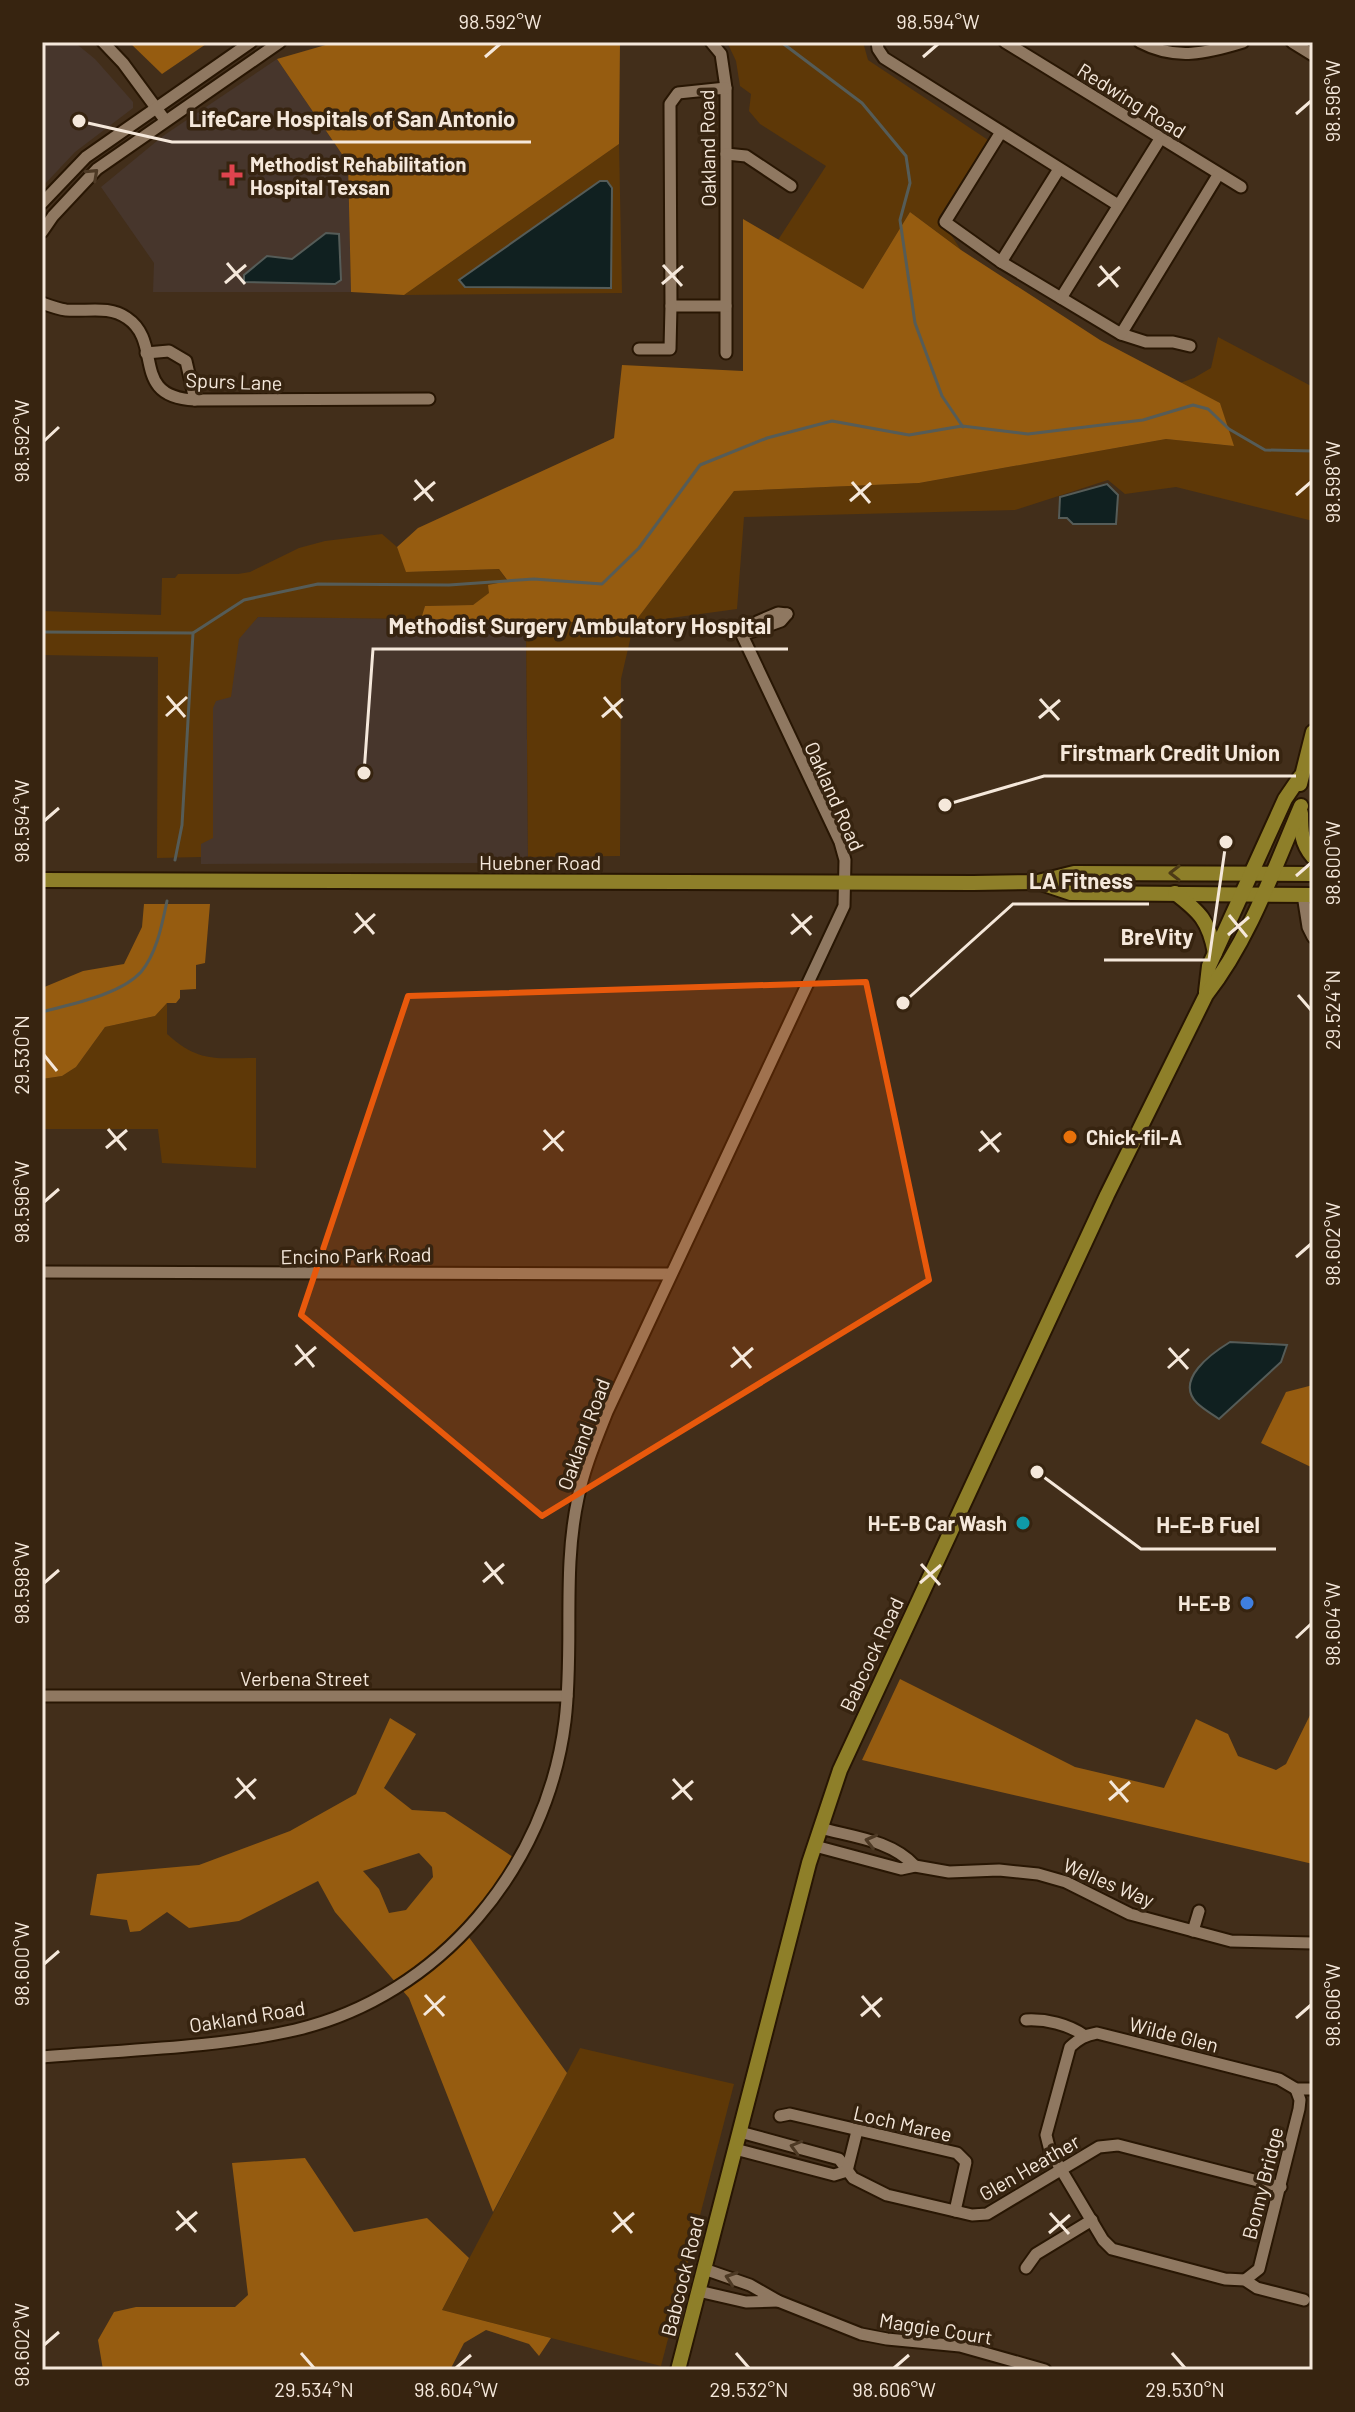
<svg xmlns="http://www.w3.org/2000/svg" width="1355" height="2412" font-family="Barlow,sans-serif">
	<rect width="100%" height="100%" fill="#422e1a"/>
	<g fill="#47362c">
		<path d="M42,42H74L95,59L133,102V108L75,152L42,187Z"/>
		<path d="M277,59L348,163L351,292H153L154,263L101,187L163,136Z"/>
		<path d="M258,617L526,620L528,863L201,864L200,703L206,666Z"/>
	</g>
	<g fill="#5e3807">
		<path d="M727,42H863L868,60L988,140L939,217L961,250L910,212L863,289L778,240L826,166L760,124L749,111L751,94L740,86L736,61Z"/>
		<path d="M619,144L622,293L404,295Z"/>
		<path d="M1218,337L1313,387V521L1176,487L1125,494L1108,480L1015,510L744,517L737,609L634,623L621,679L620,856L528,857L526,620L634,623L734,491L919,483L1166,439L1233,446L1220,403L1180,383L1194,378L1211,368Z"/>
		<path d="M382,534L397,547L407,572L499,569L508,582L473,605L425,606L421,619L258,617L239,639L231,697L216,701L213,708V838L201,844V857L157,858L158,657L42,655V611L161,615L162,578H175L178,574H238L250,572L299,548L325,541Z"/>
		<path d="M167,1003V1034C199,1063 216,1058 256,1058V1168L162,1163L158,1129H42V1079L62,1076L76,1067L105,1027L155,1016Z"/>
		<path d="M580,2048L734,2084L661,2366L442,2310Z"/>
	</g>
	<g fill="#965c10" fill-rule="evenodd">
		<path d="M129,42H209L162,74Z"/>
		<path d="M336,42H620L619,144L404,295L351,292L348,163L277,59Z"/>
		<path d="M910,212L961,250L1100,340L1220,403L1234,446L1166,439L919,483L734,491L634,623L421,619L425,606L473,605L489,593L488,585L508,581L499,569L406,572L397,547L418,528L614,438L622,365L743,371V219L863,289Z"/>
		<path d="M144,904H210L205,963L196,965V989L180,990V998L176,1003H167L155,1016L105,1027L76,1067L62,1076L42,1079V988L83,971L124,964L142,927Z"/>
		<path d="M1313,1385V1468L1261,1443L1286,1392Z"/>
		<path d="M900,1679L1075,1767L1164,1788L1196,1719L1228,1734L1238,1756L1276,1770L1286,1764L1313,1709V1864L862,1760Z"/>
		<path d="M390,1718L416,1734L384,1788L412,1810L445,1812L516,1859L463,1929L567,2073L493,2212L409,1998L335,1912L318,1881L239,1921L189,1928L167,1912L140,1931L130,1932L127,1920L90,1915L97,1874L199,1865L290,1831L356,1794ZM419,1853L432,1867L433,1877L406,1910L389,1913L379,1889L363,1871Z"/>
		<path d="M305,2158L354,2232L427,2218L469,2258L442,2310L551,2338L539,2356L529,2344L486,2330L464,2343L450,2370H103L98,2340L114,2312L136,2307H235L248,2295L232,2163Z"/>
	</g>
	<g fill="#102020" stroke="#555c58" stroke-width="2">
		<path d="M600,181H607L612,188L611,288L465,287L459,280Z"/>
		<path d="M326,233L339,234L341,280L335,284L244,282V275L267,256L292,259Z"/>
		<path d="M1107,484L1118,495L1116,524H1073L1067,518H1059L1060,497Z"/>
		<path d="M1230,1342L1287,1345L1281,1362L1219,1419C1212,1414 1203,1409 1197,1403C1174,1380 1212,1353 1230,1342Z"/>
	</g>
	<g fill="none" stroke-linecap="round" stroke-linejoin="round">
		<g stroke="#555c58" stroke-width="3">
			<path d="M781,42L862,103L906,156L910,183L900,220L915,323L942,396L963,427"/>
			<path d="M42,632L193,633"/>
			<path d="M175,860L182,825L193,633L244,600L318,584L449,585L534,579L602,584L639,548L700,465L767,438L832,421L909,435L962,426L1028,434L1143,420L1193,405L1208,409L1229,429L1265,450L1313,451"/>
			<path d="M42,1012C71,1004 120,995 141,972C157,953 162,924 167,901"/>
		</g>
		<g stroke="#281603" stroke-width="15">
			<g id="minor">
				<path d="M103,42L123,63L165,120"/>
				<path d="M711,42L721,54L726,88V353"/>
				<path d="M877,42L878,49L884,58L1118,205"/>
				<path d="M1005,42L1241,187"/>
				<path d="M1140,42C1176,61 1207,53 1243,42"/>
				<path d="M1292,42L1313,55"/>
				<path d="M726,88L678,93L670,104L671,306H726"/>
				<path d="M1001,132L945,222L1001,262L1121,334L1146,342H1173L1190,346"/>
				<path d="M726,154L746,156L791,186"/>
				<path d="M42,203L86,157L251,42"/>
				<path d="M42,232L53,216L97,169L280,42"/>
				<path d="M1001,262L1059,169"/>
				<path d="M1061,298L1160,139"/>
				<path d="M42,303C50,306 58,309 66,310C86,312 109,305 127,318C164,343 129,397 195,400L429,399"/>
				<path d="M1121,334L1218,175"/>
				<path d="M639,349H670L671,306"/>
				<path d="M146,353L169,351L186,361L195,400"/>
				<path d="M755,630L757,622L778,613L787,614"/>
				<path d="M1303,895L1308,927L1313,937"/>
				<path d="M42,1272L671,1274"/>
				<path d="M42,1696H567"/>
				<path d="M820,1828C853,1837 891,1840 915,1866"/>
				<path d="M815,1846L901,1869L915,1866L949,1872L999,1870L1038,1874L1066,1882L1130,1914L1231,1941L1313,1943"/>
				<path d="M1193,1931L1199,1911"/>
				<path d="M1026,2020C1046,2019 1068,2024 1085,2036"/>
				<path d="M42,2057C123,2050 216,2048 295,2030C440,1996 547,1867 565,1721C574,1647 562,1571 578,1498C584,1468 596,1440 607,1412L844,906L845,860L840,842L742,635L781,621L787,614"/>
				<path d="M780,2116L790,2114L957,2153L966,2162L955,2211"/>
				<path d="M740,2132L839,2159L853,2178L887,2195L972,2215L987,2214L1099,2147L1118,2145L1281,2187"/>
				<path d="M735,2149L834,2175L847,2171"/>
				<path d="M847,2171L857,2131"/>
				<path d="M1026,2268L1036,2254L1092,2220"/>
				<path d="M1245,2280L1259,2269L1299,2109L1300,2100L1296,2089"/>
				<path d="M698,2291L746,2302L778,2301L750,2285L704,2269"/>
				<path d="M1304,2300L1257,2288L1245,2280L1225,2279L1112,2249L1103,2240L1050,2151L1046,2135L1070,2047C1079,2039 1085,2035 1097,2033L1279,2079L1296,2089H1313"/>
				<path d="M778,2301L861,2334L887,2339L960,2346L1045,2370"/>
			</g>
		</g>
		<g stroke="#281603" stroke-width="18">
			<g id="major">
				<path d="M1300,784L1313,732"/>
				<path d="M1301,813C1301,831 1301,843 1313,857"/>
				<path d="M42,880L973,883L1038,882L1074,873L1313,874"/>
				<path d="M1038,882L1071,893L1313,895"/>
				<path d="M1175,893C1200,912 1209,921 1215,953"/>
				<path d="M1206,992L1209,966L1285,799L1300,777"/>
				<path d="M678,2370L809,1863L840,1770L1107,1195L1206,995C1249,940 1274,869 1301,806"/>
			</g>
		</g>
		<use href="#minor" stroke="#8f7861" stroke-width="11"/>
		<use href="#major" stroke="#8e7f29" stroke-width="14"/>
	</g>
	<defs><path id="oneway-chevron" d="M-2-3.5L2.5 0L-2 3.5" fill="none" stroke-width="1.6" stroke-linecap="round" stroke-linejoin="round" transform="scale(2)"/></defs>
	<g stroke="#4d3924">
		<use href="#oneway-chevron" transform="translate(93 174) rotate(-43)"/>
		<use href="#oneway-chevron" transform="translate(871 1841) rotate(-166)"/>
		<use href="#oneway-chevron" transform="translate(796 2147) rotate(-164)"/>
		<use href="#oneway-chevron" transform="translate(731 2278) rotate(-161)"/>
	</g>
	<use stroke="#4d3b16" href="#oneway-chevron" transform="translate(1175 873) rotate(-180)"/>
	<path fill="#e8590c" fill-opacity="0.2" stroke="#e8590c" stroke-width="6" stroke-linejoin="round" d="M866,982L929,1280L542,1516L301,1315L408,996Z"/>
	<path fill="none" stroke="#f5e8db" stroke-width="3" d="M485,57L500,44M923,57L938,44M1296,114L1311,101M227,263L245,284M663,265L682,286M1100,266L1118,287M225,283L246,265M662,284L683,266M1098,286L1120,267M44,441L59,427M415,480L433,501M852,482L870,503M1296,495L1311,482M414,500L435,482M850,501L871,483M167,696L185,717M604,697L622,718M1040,699L1059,720M166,716L187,697M602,717L623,699M1039,718L1060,700M44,821L59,808M1296,876L1311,863M356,913L374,934M792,914L811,935M1229,915L1247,937M354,933L375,914M791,934L812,916M1228,935L1249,917M1298,995L1311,1010M44,1055L57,1071M108,1129L126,1150M544,1130L563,1151M981,1131L999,1152M106,1148L127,1130M543,1150L564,1131M979,1151L1001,1133M44,1202L59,1189M1296,1257L1311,1244M296,1345L314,1367M733,1347L751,1368M1169,1348L1188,1369M295,1365L316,1347M731,1367L753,1348M1168,1368L1189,1349M485,1562L503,1584M921,1564L940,1585M483,1582L504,1564M44,1583L59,1570M920,1583L941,1565M1296,1638L1311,1624M237,1778L255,1799M673,1779L692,1800M1110,1781L1128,1802M235,1798L256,1779M672,1799L693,1781M1109,1800L1130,1782M44,1964L59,1951M425,1995L444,2016M862,1996L880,2017M424,2015L445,1996M861,2016L882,1998M1296,2018L1311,2005M177,2211L196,2232M614,2212L632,2233M1050,2213L1069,2234M176,2230L197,2212M612,2232L634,2213M1049,2233L1070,2215M44,2345L59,2332M301,2353L314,2368M736,2353L749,2368M1172,2353L1185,2368M456,2368L471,2355M894,2368L909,2355"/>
	<path fill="#e0444e" stroke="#372410" stroke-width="3" d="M228 163h8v8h8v8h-8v8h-8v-8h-8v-8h8z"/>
	<circle fill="#e8710a" stroke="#372410" stroke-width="3" cx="1070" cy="1137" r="8"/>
	<circle fill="#0f9aa8" stroke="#372410" stroke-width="3" cx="1023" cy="1523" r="8"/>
	<circle fill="#3f7fe0" stroke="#372410" stroke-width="3" cx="1247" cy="1603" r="8"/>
	<g text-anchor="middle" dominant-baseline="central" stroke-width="7" stroke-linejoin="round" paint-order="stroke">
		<g font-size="20" fill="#f5e8db" stroke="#372410">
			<text transform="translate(1132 100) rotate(32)">Redwing Road</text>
			<text transform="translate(707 148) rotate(-91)">Oakland Road</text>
			<text transform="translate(234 381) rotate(2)">Spurs Lane</text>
			<text transform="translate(835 796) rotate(66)">Oakland Road</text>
			<text x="540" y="862">Huebner Road</text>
			<text transform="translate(356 1255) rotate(-1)">Encino Park Road</text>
			<text transform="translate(583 1434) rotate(-70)">Oakland Road</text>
			<text transform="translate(871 1654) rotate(-65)">Babcock Road</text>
			<text x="305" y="1678">Verbena Street</text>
			<text transform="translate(1109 1882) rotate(23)">Welles Way</text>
			<text transform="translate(247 2016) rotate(-9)">Oakland Road</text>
			<text transform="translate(1174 2034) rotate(14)">Wilde Glen</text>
			<text transform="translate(903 2123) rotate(13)">Loch Maree</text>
			<text transform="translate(1029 2167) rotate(-30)">Glen Heather</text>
			<text transform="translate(1262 2183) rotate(-76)">Bonny Bridge</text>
			<text transform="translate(682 2276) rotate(-76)">Babcock Road</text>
			<text transform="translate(936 2328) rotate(9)">Maggie Court</text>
		</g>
		<g font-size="20" font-weight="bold" fill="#f5e8db" stroke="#372410" text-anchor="start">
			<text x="250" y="164">Methodist Rehabilitation<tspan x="250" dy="23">Hospital Texsan</tspan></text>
			<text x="1086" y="1137">Chick-fil-A</text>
			<text x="1007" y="1523" text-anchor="end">H-E-B Car Wash</text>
			<text x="1231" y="1603" text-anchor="end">H-E-B</text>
		</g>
	</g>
	<path fill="none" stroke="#f5e8db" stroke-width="3" d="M79 121L172 142H531M364 773L373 649H788M945 805L1044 776H1296M903 1003L1013 904H1149M1226 842L1209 960H1104M1037 1472L1141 1549H1276"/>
	<g fill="#f5e8db" stroke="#372410" stroke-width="3">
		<circle cx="79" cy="121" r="8"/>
		<circle cx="364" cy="773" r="8"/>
		<circle cx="945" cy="805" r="8"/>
		<circle cx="903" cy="1003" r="8"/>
		<circle cx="1226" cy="842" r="8"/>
		<circle cx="1037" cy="1472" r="8"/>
	</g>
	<g font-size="22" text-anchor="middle" font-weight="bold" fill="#f5e8db" stroke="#372410" stroke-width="7" stroke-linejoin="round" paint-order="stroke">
		<text x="352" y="127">LifeCare Hospitals of San Antonio</text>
		<text x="580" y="634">Methodist Surgery Ambulatory Hospital</text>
		<text x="1170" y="761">Firstmark Credit Union</text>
		<text x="1081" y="889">LA Fitness</text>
		<text x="1157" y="945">BreVity</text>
		<text x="1208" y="1533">H-E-B Fuel</text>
	</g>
	<rect width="1355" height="2412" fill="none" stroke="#372410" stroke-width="88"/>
	<rect x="44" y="44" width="1267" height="2324" fill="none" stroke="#f5e8db" stroke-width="3"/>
	<g font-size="20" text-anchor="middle" fill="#f5e8db">
		<text x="500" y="29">98.592°W</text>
		<text x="938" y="29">98.594°W</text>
		<text transform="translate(1333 101) rotate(-90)" y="7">98.596°W</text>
		<text transform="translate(22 441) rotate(-90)" y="7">98.592°W</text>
		<text transform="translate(1333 482) rotate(-90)" y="7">98.598°W</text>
		<text transform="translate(22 821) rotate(-90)" y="7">98.594°W</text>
		<text transform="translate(1333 863) rotate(-90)" y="7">98.600°W</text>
		<text transform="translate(1333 1010) rotate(-90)" y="7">29.524°N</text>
		<text transform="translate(22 1055) rotate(-90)" y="7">29.530°N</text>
		<text transform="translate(22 1202) rotate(-90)" y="7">98.596°W</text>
		<text transform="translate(1333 1244) rotate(-90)" y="7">98.602°W</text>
		<text transform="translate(22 1583) rotate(-90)" y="7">98.598°W</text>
		<text transform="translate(1333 1624) rotate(-90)" y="7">98.604°W</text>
		<text transform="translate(22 1964) rotate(-90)" y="7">98.600°W</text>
		<text transform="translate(1333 2005) rotate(-90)" y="7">98.606°W</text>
		<text transform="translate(22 2345) rotate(-90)" y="7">98.602°W</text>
		<text x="314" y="2397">29.534°N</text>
		<text x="456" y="2397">98.604°W</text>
		<text x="749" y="2397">29.532°N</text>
		<text x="894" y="2397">98.606°W</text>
		<text x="1185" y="2397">29.530°N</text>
	</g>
</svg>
